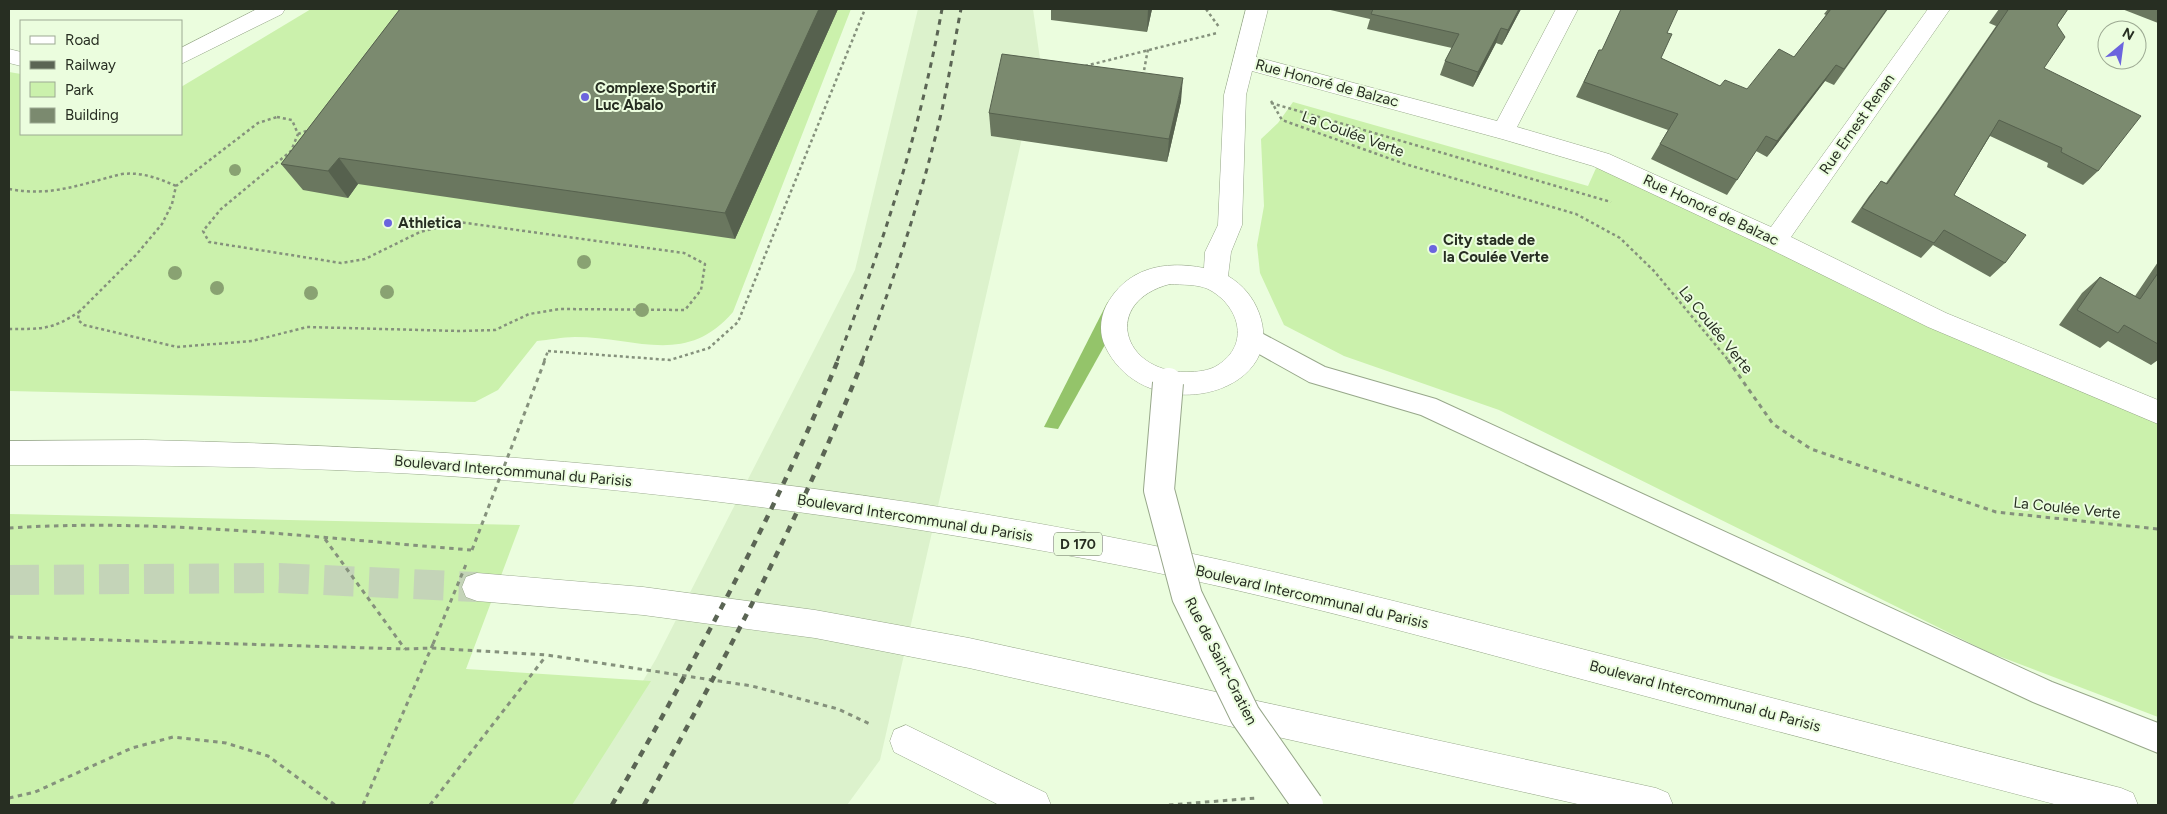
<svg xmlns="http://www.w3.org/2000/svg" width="2167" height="814" font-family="Figtree,sans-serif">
	<rect width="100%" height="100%" fill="#ebfdde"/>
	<path fill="#dcf2cc" d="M918,9H1033L1040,59L880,760L847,805H569L656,659L855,270Z"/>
	<g fill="#cbf1ac">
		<path d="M311,9H851L733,312C686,367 636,337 575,337C562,337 549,340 537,341L498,390L475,402L9,391V72L21,74V134H181V87Z"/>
		<path d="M1293,102L1588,186L1597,166L1733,232L1774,242L1849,289L2158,423V717L1988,652L1499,410L1344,356L1284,325L1260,273L1257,245L1264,206L1261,139L1278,123Z"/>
		<path d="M9,514L520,525L466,669L651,681L572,805H9Z"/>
	</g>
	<path fill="#94c46a" d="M1125,284L1106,343L1058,429L1044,427L1107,303Z"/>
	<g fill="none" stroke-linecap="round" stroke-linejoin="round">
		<path stroke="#c4d4b8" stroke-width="30" stroke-dasharray="30 15" stroke-linecap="butt" d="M9,580L279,578L477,587"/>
		<g stroke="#97a78a" stroke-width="2">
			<path id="service" d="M1252,328L1325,367L1436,399L2052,682L2158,723V753L2033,702L1421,415L1309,382L1243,345L1240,338L1243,331Z"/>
		</g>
		<g stroke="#97a78a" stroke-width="1">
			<g id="minor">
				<path d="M257,9H285L282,14L181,64V48Z"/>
				<path d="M1246,9H1268L1256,57L1497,121L1556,9H1578L1517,127L1609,154L1771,227L1928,9H1950L1791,237L1946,313L2158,400V424L1928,327L1766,247L1593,166L1502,139L1252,71L1246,95L1242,225L1231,252L1228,276C1243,285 1253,297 1259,313C1290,395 1145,431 1105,346C1099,333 1100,319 1106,306C1126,268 1164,260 1204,268L1205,252L1218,225L1224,95ZM1170,284C1182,285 1197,284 1208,289C1239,305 1251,344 1218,365C1209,371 1197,372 1186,372C1122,372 1101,302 1170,284Z"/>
				<path d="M9,49L21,52V66L9,63Z"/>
				<path d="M906,725L1046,793L1051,805H999L894,752L890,741L894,730Z"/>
			</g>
		</g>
		<g stroke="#97a78a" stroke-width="1">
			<g id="trunk">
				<path d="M145,440C466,447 784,474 1100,535C1263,566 1422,608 1582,649C1762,695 1941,742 2121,788L2133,793L2138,805H2058C1889,761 1720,716 1551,671C1400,630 1247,589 1093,560C870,518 644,488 417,474C281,466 145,465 9,465V441Z"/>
				<path d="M477,573L643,587L815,610L969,638L1656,788L1668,793L1673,805H1582L969,668L815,638L643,615L477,601L466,597L462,587L466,577Z"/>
			</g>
		</g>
		<g stroke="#85917c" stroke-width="2.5" stroke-dasharray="3 3" stroke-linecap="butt">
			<path d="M1206,9L1219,27"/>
			<path d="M1085,66L1217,33"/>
			<path d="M1143,76L1148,49"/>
			<path d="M1271,101L1282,120L1405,164L1576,214L1620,238L1654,271L1729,361"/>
			<path d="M1271,103L1611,202"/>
			<path d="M277,117L292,120L298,134L291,151L221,209L203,231L209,242L341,263L365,259L420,232L459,222L684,253L705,264L701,290L685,310L560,309L529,314L495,330L459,331L307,327L252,341L177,347L84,325L78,320L79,312L136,255L162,224L172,204L176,186L258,123Z"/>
			<path d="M298,134L309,130"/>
			<path d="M9,189C52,197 81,184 122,174C142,172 158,178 176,186"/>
			<path d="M9,329C41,329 52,330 79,312"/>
			<path d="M548,351L670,360L709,348L738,322L865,9"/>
		</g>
		<g stroke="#85917c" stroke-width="3" stroke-dasharray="4.5 4.5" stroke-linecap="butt">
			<path d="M1728,360L1773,424L1811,449L1996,512L2158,529"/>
			<path d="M9,528C163,518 318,538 471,550"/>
			<path d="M325,539L405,649"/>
			<path d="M9,637L405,649L431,648L547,655L752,686L838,709L872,725"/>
			<path d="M9,798L35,792L132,748L173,737L226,743L268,756L335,805"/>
			<path d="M363,805L433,644"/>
			<path d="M430,805L546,656"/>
			<path d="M1169,805L1256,798"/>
		</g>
		<use href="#service" fill="#fff" fill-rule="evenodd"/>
		<use href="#minor" fill="#fff" fill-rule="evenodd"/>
		<use href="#trunk" fill="#fff" fill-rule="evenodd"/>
		<g stroke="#5b6554" stroke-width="3" stroke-dasharray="5.5 5.5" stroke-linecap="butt">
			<path d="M837,361C883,246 920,131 942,9"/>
			<path d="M862,361C894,281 921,198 941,114C949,79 954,44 961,9"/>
		</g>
		<g stroke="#5b6554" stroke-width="4.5" stroke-dasharray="7 7" stroke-linecap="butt">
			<path d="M612,805C695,661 775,514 838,360"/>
			<path d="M644,805C725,660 802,514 863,360"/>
		</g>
		<g stroke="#97a78a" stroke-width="32" stroke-linecap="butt">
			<path id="minor-bridge" d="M1168,383L1159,490L1187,596L1245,715L1308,805"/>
		</g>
		<path stroke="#85917c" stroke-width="2.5" stroke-dasharray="3 3" stroke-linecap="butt" d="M544,361L548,351"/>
		<g stroke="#85917c" stroke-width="3" stroke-dasharray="4.5 4.5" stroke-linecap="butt">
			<path d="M472,550L545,360"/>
			<path d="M433,644L467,562"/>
		</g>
		<use href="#minor-bridge" stroke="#fff" stroke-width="30"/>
	</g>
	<g fill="#89a272">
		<circle cx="235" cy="170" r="6"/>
		<circle cx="584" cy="262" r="7"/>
		<circle cx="175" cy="273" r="7"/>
		<circle cx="217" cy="288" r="7"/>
		<circle cx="387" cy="292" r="7"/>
		<circle cx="311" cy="293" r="7"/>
		<circle cx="642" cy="310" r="7"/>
	</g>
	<g fill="#6a775f">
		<path d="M400,9H838L735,239L358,184L348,198L303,190L281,164Z"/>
		<path d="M1051,9H1152L1147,32L1051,20Z"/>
		<path d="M1326,9H1521L1502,45L1496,43L1473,87L1440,75L1445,61L1452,48L1367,29L1370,19Z"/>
		<path d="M1828,9H1888L1834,85L1825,81L1767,157L1756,151L1727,195L1651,159L1668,130L1576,97L1599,50H1602L1667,33L1661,58L1720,86L1747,89L1794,57L1826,15L1824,14Z"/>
		<path d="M1999,9H2068L2057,25L2044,68L2098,171L2083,185L2047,167L2048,163L1990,136L1954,195L2005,263L1990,277L1933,245L1921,258L1851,222L1869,196L1881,181L1886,183L1939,109L1996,26L1989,23Z"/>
		<path d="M2122,9H2158V23Z"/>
		<path d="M1181,101L1167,162L991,136L989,113Z"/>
		<path d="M2158,262V360L2151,365L2108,341L2100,348L2059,325L2082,293L2100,277L2135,296Z"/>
	</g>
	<g fill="#56614e">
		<path d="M819,9H838L735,239L725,213Z"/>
		<path d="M1148,9H1152L1147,32Z"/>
		<path d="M1519,9H1521L1502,45L1508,30Z"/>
		<path d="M1501,28L1496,43L1473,87L1478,72Z"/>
		<path d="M1836,65L1825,81L1767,157L1777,141Z"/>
		<path d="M1183,78L1181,101L1167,162L1169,139Z"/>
		<path d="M339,158L358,184L348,198L328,171Z"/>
	</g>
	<g fill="#7b8a6f" stroke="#56614e">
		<path d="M400,9H819L725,213L339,158L328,171L281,164Z"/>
		<path d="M1373,9H1519L1508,30L1501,28L1478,72L1445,61L1459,34L1371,14Z"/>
		<path d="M1621,9H1678L1667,33L1672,34L1661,58L1720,86L1725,80L1747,89L1779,49L1794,57L1831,9H1887L1844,69L1836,65L1777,141L1766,136L1737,180L1660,144L1678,114L1584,82L1599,50H1602Z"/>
		<path d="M2004,9H2068L2057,25L2065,37L2044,68L2141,116L2098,171L2061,152L2062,148L1999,120L1954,195L2026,235L2005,263L1944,230L1934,243L1862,208L1881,181L1887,184L1951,94L2008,10Z"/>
		<path d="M1002,54L1183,78L1169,139L989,113Z"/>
		<path d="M2158,273V344L2124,325L2118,333L2077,310L2100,277L2140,299Z"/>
	</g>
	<g fill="#6b64de" stroke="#ebfdde" stroke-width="2">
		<circle cx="585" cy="97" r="5"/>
		<circle cx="388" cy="223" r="5"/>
		<circle cx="1433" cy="249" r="5"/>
	</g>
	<g text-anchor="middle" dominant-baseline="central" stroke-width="4" stroke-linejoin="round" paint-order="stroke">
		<rect fill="#ebfdde" stroke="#626c5a" stroke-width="1" x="1054" y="532.5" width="48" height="23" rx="4"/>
		<g font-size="14" font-weight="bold" fill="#272e22">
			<text x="1078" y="544">D 170</text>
		</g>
		<g font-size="15" fill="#272e22" stroke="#ebfdde">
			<text transform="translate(1327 83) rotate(15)">Rue Honoré de Balzac</text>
			<text transform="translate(1857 124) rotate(-55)">Rue Ernest Renan</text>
			<text transform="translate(1353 134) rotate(20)">La Coulée Verte</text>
			<text transform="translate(1711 210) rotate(25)">Rue Honoré de Balzac</text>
			<text transform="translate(1716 330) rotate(51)">La Coulée Verte</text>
			<text transform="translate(513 471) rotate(5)">Boulevard Intercommunal du Parisis</text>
			<text transform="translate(2067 508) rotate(6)">La Coulée Verte</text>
			<text transform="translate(915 518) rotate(9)">Boulevard Intercommunal du Parisis</text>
			<text transform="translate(1312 597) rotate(13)">Boulevard Intercommunal du Parisis</text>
			<text transform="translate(1221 661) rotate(63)">Rue de Saint-Gratien</text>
			<text transform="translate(1705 696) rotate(15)">Boulevard Intercommunal du Parisis</text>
		</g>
		<g font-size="15" font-weight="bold" fill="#272e22" stroke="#ebfdde" text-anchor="start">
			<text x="595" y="88">Complexe Sportif<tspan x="595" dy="17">Luc Abalo</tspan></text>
			<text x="398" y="223">Athletica</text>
			<text x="1443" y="240">City stade de<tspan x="1443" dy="17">la Coulée Verte</tspan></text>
		</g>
	</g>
	<rect width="2167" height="814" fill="none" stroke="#272e22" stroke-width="20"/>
	<rect x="20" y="20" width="162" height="115" fill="#ebfdde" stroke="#9daa93"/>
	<rect x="30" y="36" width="25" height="8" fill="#ffffff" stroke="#9daa93"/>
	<text x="65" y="45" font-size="15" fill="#272e22">Road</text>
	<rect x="30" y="61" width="25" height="8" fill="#5b6554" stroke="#9daa93"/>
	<text x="65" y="70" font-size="15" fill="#272e22">Railway</text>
	<rect x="30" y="82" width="25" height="15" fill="#cbf1ac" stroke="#9daa93"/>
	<text x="65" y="95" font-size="15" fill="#272e22">Park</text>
	<rect x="30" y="108" width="25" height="15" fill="#7b8a6f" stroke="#9daa93"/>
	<text x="65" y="120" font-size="15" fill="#272e22">Building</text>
	<g transform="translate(2122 45) rotate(29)"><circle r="24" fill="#ebfdde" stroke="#9daa93"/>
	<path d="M0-4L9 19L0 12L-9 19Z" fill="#6b64de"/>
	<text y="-8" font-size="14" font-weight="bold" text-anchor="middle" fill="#272e22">N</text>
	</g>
</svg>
